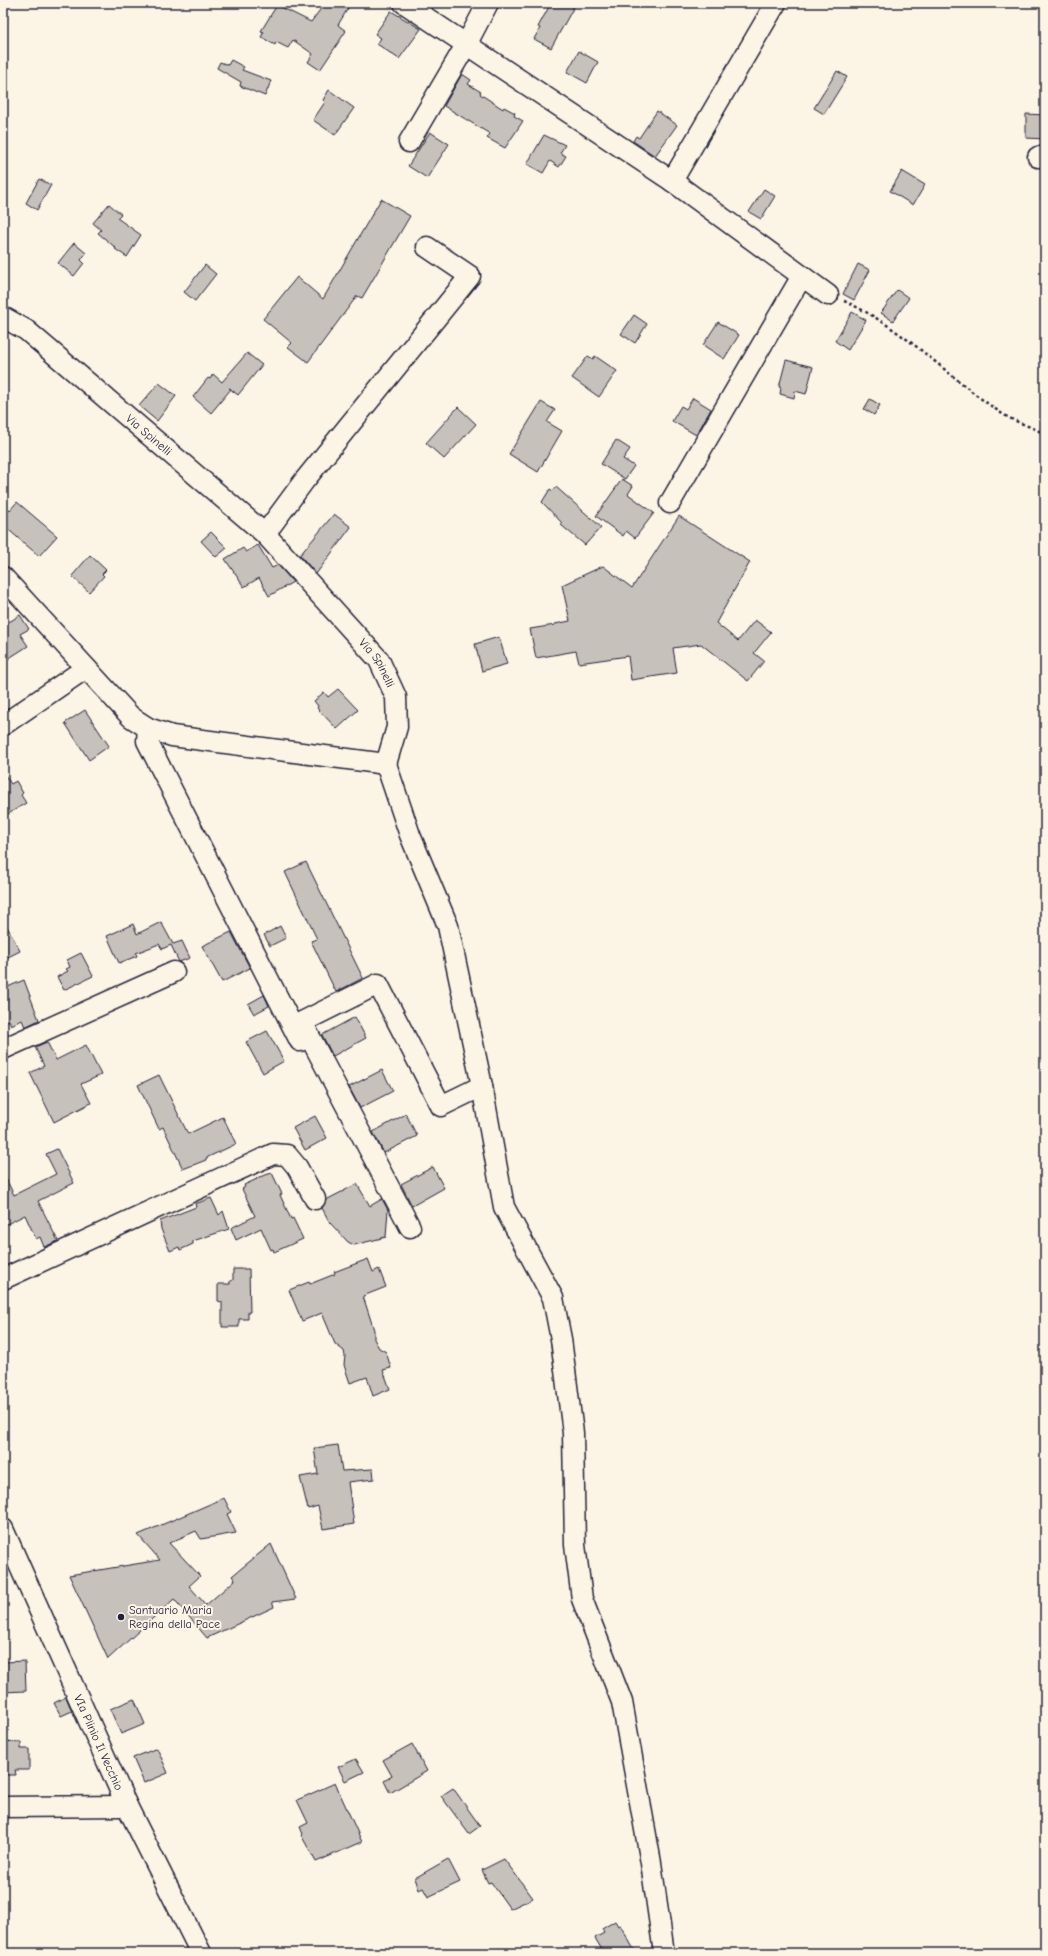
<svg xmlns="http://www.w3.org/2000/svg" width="1048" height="1956" font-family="'Comic Neue',sans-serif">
	<rect width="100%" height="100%" fill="#fcf5e5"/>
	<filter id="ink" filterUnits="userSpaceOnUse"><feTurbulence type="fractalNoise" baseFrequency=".025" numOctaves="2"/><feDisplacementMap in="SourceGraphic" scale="8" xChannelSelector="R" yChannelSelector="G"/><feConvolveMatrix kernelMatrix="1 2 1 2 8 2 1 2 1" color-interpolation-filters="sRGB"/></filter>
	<g filter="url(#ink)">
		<g fill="#c6c1bb" stroke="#22223b">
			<path d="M325,3H351L338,25L346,31L320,70L308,62L313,54L293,40L288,48L276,42L275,45L261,37L264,32L261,31L277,5L311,22Z"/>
			<path d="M551,3H576L551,48L534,39L540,28L538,27Z"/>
			<path d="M391,11L421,29L399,59L377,44L381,38L375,34Z"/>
			<path d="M579,51L598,62L587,83L567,72Z"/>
			<path d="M231,60L244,67L242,70L271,81L265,96L240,86L241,82L217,68L220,62L228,65Z"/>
			<path d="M837,71L847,77L824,114L814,108Z"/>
			<path d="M462,74L471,80L468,84L481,92L480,94L503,109L504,107L515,113L514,116L523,121L505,148L487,138L490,134L444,106Z"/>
			<path d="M329,90L354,108L335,135L313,120L325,102L323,100Z"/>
			<path d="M657,111L677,125L655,156L633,141L636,136L639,138Z"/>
			<path d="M1026,114L1045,115V139L1026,138Z"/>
			<path d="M430,132L449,144L427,178L408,166Z"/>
			<path d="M544,135L565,145L560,153L566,156L559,167L550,161L543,173L527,164Z"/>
			<path d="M902,171L925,185L913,205L890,191Z"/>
			<path d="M39,179L51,185L37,210L26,203Z"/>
			<path d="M764,189L775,196L761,219L749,212Z"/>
			<path d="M381,199L410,216L362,298L357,296L308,362L288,347L292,343L263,319L297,277L323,299Z"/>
			<path d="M109,204L121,214L117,218L141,235L127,257L115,249L116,248L98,233L101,230L93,223Z"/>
			<path d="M74,243L86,253L81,260L84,263L74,276L58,263Z"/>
			<path d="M858,264L870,270L854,300L843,294Z"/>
			<path d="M205,265L216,274L195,301L184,292Z"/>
			<path d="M897,290L909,298L893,321L881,313Z"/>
			<path d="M852,312L866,320L848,350L835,341Z"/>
			<path d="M634,315L647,324L635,343L621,334Z"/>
			<path d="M718,322L739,335L724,359L703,345Z"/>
			<path d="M247,353L262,365L238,395L229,388L231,389L211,413L193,397L208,378L210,379L213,374L222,382Z"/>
			<path d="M588,356L593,359L595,356L617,371L599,397L572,378Z"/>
			<path d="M786,360L813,367L806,394L795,391L794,398L780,394L781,388L779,387Z"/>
			<path d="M159,383L176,396L157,421L139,406Z"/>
			<path d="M693,398L711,409L696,435L672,421L681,406L686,409Z"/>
			<path d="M870,399L880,405L874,415L864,409Z"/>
			<path d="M541,402L555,410L547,422L562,431L538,472L509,454Z"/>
			<path d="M458,407L476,424L444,459L426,443Z"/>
			<path d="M616,440L630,449L623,459L634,466L625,479L601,464Z"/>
			<path d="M622,479L633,486L628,494L654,513L635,538L626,531L623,536L596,516Z"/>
			<path d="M556,487L601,527L585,545L561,525L562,523L542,502L550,489L553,491Z"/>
			<path d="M17,502L57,536L39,556L3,525V514L8,508L10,510Z"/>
			<path d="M334,514L351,527L316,574L300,555Z"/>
			<path d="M679,516L750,562L716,623L738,641L755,620L771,632L754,653L764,661L748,681L701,644L673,648L677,673L631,680L628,656L579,663L576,651L536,658L530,629L555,625V624L570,621L562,585L603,566L632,588Z"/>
			<path d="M211,532L227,548L216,557L201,541Z"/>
			<path d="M258,545L272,568L278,565L293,582L269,596L259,578L244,587L225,559L243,548L246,552Z"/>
			<path d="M90,555L106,570L102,574L104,576L89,592L72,576Z"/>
			<path d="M20,615L29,629L20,634L28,646L3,662V626Z"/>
			<path d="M499,637L507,664L482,671L475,644Z"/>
			<path d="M338,689L358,710L337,729L317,708L318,706L314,701L324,692L328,697Z"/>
			<path d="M85,710L109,746L89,760L65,723Z"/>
			<path d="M3,772L11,784L16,781L23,793L21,795L26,803L3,817Z"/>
			<path d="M306,862L363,978L336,992L311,941L317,939L285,872Z"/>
			<path d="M3,919L20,951L6,958L3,951Z"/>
			<path d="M161,922L173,944L182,941L190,958L179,962L171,945L162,949L159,944L136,953L137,956L119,963L107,936L133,924L137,934Z"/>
			<path d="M280,926L286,938L270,946L264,935Z"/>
			<path d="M231,932L250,968L222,982L202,946Z"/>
			<path d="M81,953L93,976L64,990L57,977L68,971L66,969L70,967L67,960Z"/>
			<path d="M24,980L39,1020L25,1027L22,1020L11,1025L9,1020L3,1023V989Z"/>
			<path d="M264,995L269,1006L254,1014L248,1004Z"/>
			<path d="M355,1017L366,1038L333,1056L322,1035Z"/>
			<path d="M267,1031L284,1061L263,1073L246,1042Z"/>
			<path d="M47,1042L56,1060L86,1045L101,1075L81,1084L91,1103L54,1122L30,1073L44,1066L35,1047Z"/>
			<path d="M382,1070L393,1091L360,1108L349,1087Z"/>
			<path d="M159,1075L188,1134L223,1117L236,1144L206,1158V1160L183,1169L163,1127L159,1129L138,1085Z"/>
			<path d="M406,1114L417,1136L384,1153L373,1132Z"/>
			<path d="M315,1116L327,1138L305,1150L293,1128Z"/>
			<path d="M57,1149L74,1183L38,1201L58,1241L44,1247L40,1237L36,1239L25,1215L3,1226V1173L14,1195L56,1174L46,1154Z"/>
			<path d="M433,1167L444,1188L412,1206L401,1184Z"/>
			<path d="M272,1173L282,1194L280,1195L291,1219L293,1218L303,1239L274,1252L273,1249L271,1250L261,1228L236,1240L231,1228L255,1216L242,1189L245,1187L244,1185L257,1179L256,1178Z"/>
			<path d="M357,1184L370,1206L382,1199L388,1210L386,1237L354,1245L348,1242L330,1223L322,1208L326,1200Z"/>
			<path d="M211,1198L219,1215L223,1211L229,1229L193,1241V1244L180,1250L179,1247L170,1251L161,1229L160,1221L196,1207L195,1204Z"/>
			<path d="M368,1259L373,1272L379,1269L386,1287L363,1296L374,1330V1339L379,1348L386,1352L391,1368L383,1370L390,1389L373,1396L367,1377L350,1383L344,1365L345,1356L344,1351L335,1344L322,1313L302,1321L289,1290L309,1282L310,1284L335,1274L334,1272Z"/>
			<path d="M233,1269H249L250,1312H248V1319H239V1327H222V1302L218,1301V1284H230V1281L233,1280Z"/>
			<path d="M338,1445L342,1471L373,1469L374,1479L348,1482L354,1524L323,1529L318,1506L308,1509L300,1477L318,1474L314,1448Z"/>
			<path d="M224,1498L231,1512L227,1514L236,1533L201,1539L196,1531L169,1543L200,1576L189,1586L206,1605L235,1580L232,1576L271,1544L296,1599L272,1602L274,1607L207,1638L174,1599L108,1659L69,1575L160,1560L138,1535Z"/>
			<path d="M25,1661L26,1691L3,1692V1662Z"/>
			<path d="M66,1697L72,1711L61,1716L54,1703Z"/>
			<path d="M134,1699L145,1724L121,1734L110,1709Z"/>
			<path d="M3,1741L21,1742V1749H29V1770H15L16,1775H3Z"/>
			<path d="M412,1744L427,1771L390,1793L384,1781L392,1776L383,1760Z"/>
			<path d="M157,1748L168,1773L144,1783L133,1758Z"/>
			<path d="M356,1759L364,1772L345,1781L338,1767Z"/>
			<path d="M335,1783L362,1842L316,1862L301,1835L303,1834L300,1827L308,1823L297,1800Z"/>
			<path d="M453,1788L480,1826L469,1834L441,1796Z"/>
			<path d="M448,1859L460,1882L428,1897L423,1888L419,1890L415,1878Z"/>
			<path d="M504,1859L533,1898L510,1909L491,1882L488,1883L482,1870Z"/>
			<path d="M615,1921L618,1926L620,1925L636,1953H604L595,1938L604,1933L602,1929Z"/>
		</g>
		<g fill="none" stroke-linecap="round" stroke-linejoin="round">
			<g stroke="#22223b" stroke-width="23">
				<g id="minor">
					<path d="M404,3L672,181L828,295"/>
					<path d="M409,142L466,45L488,3"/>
					<path d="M1038,157H1045"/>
					<path d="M672,181L776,3"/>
					<path id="s1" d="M3,317L26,330L265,534L379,660L396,697L397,727L386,764L172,736L148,728L131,717L3,577"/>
					<path d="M670,503L802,276"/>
					<path d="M265,534L304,481L470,276L427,247"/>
					<path d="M3,725L86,668"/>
					<path d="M148,728L147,741L300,1041"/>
					<path d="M386,764L410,835L448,926L482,1086L504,1207L553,1298L561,1339L573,1433L575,1545L582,1599L622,1702L651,1863L664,1953"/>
					<path d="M3,1049L174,972"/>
					<path d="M410,1227L302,1022L378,984L441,1106L482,1086"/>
					<path d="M3,1279L273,1154L287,1155L297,1167L315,1199"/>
					<path id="s2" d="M3,1529L127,1806L201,1953"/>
					<path d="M3,1807L127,1806"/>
				</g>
			</g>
			<path stroke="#22223b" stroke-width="2.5" stroke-dasharray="3 3" stroke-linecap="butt" d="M844,301C903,327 948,377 1001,413C1014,422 1031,426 1045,434"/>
			<use href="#minor" stroke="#fcf5e5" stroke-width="20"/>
		</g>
	</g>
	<circle fill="#22223b" stroke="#fcf5e5" stroke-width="1.5" cx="121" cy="1617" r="4"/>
	<g text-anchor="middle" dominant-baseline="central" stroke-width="4" stroke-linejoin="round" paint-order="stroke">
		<g font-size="12" fill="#22223b" stroke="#fcf5e5">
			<text stroke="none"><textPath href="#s1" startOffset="188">Via Spinelli</textPath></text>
			<text stroke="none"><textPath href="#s1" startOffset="512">Via Spinelli</textPath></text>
			<text stroke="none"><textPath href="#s2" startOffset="234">VIa Plinio Il Vecchio</textPath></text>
		</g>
		<g font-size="12" fill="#22223b" stroke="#fcf5e5" text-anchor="start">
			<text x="129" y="1610">Santuario Maria<tspan x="129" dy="14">Regina della Pace</tspan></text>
		</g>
	</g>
	<rect width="1048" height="1956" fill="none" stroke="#fcf5e5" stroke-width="16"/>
	<rect x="8" y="8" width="1032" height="1940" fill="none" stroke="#22223b" stroke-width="1.5" filter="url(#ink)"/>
</svg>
